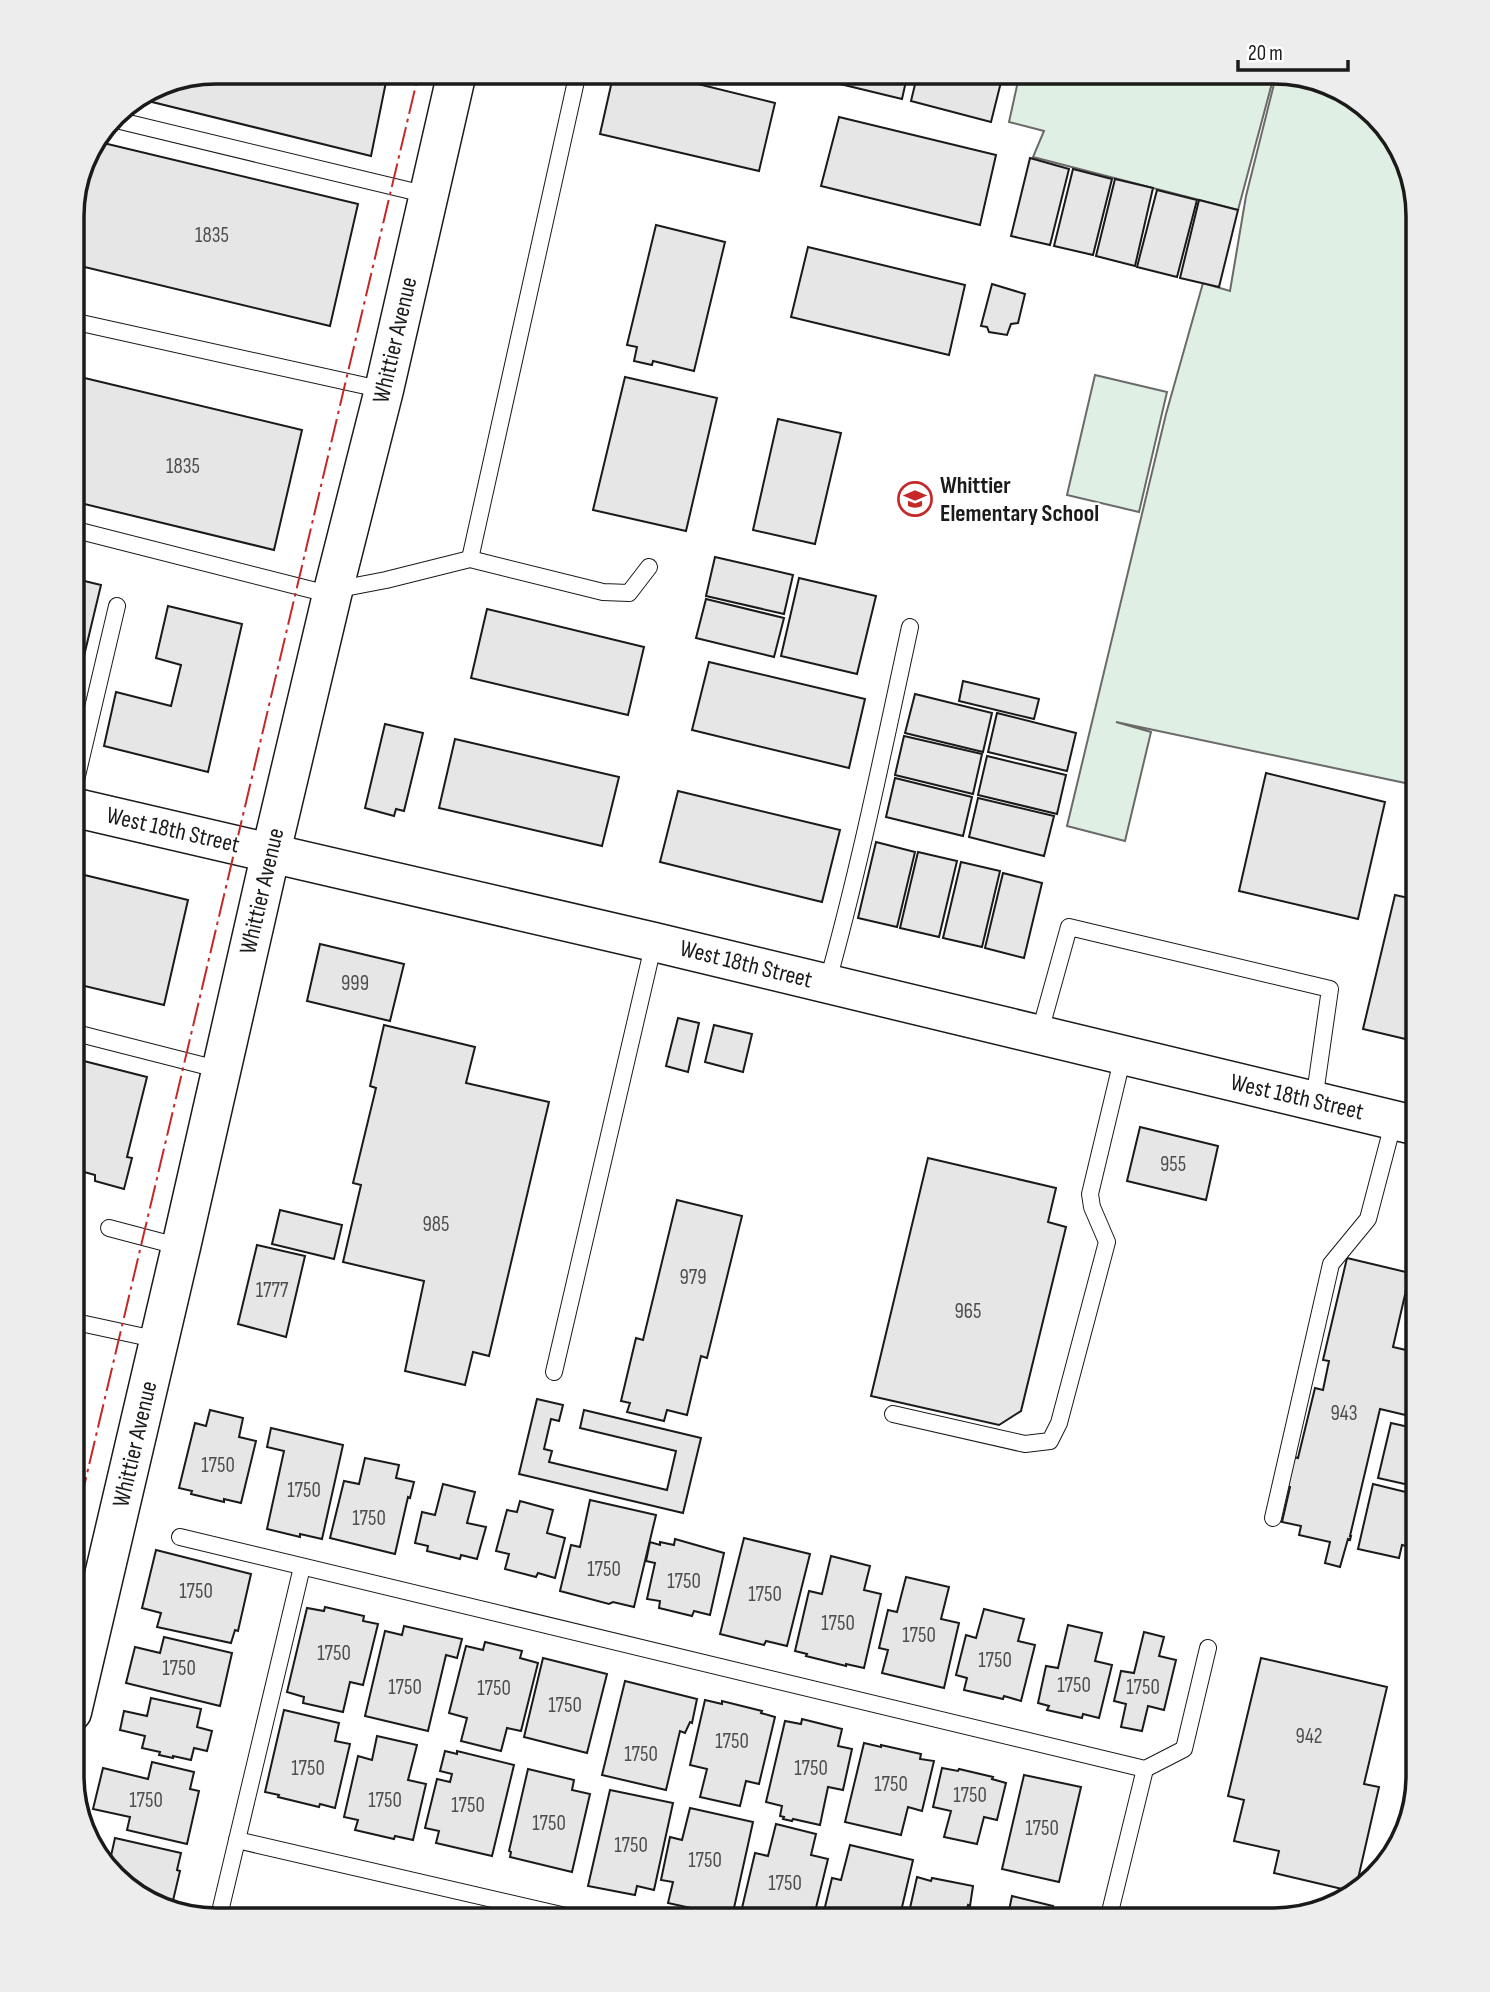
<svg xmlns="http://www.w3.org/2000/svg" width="1490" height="1992" font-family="'Sofia Sans Condensed',sans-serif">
	<rect width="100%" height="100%" fill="#fff"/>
	<g fill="#e0efe3" stroke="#6a6a6a" stroke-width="2">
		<path d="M1020,72H1275L1238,210L1033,157L1044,131L1009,122Z"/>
		<path d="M1277,72H1283L1346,91L1399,144L1418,216V751L1410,784L1116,722L1151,732L1125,841L1067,826L1166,414L1203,283L1230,291L1246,196Z"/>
		<path d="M1095,375L1167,392L1139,512L1067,495Z"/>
	</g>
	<g fill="#e6e6e6" stroke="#1a1a1a" stroke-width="2">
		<path d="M216,72H388L371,156L136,98L161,83Z"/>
		<path d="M614,72H649L775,103L759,171L600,134Z"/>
		<path d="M843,72H908L902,99L840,84Z"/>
		<path d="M918,72H960L1001,82L991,122L911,101Z"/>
		<path d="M977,72H1002L1001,78Z"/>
		<path d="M839,117L996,155L980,225L821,186Z"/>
		<path d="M95,141L358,204L330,326L72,264V206L86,153Z"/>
		<path d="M1030,158L1069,169L1050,245L1011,236Z"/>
		<path d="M1073,169L1112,179L1093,255L1054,246Z"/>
		<path d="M1115,179L1153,188L1135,266L1096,256Z"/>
		<path d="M1157,190L1197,200L1177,277L1137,267Z"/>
		<path d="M1199,200L1238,210L1219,287L1180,278Z"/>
		<path d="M656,225L725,242L694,371L653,361L652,365L634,361L637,347L627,345Z"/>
		<path d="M808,247L965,285L949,355L791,317Z"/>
		<path d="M992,284L1025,294L1018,323L1011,324L1007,335L989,332L987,327L981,326Z"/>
		<path d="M72,375L302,430L274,550L72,501Z"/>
		<path d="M625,377L717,398L686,531L593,510Z"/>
		<path d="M778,419L841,433L815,544L753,530Z"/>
		<path d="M715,557L793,575L784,614L706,596Z"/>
		<path d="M72,578L101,585L72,706Z"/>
		<path d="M799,578L876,596L857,674L781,656Z"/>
		<path d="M706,599L784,618L774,657L696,638Z"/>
		<path d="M168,606L242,624L208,772L104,746L116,692L171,706L181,665L156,658Z"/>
		<path d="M487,609L644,647L628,715L471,678Z"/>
		<path d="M709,662L865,699L849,768L692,730Z"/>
		<path d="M963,681L1039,699L1034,719L959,701Z"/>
		<path d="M915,694L992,713L983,752L905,733Z"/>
		<path d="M997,713L1076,733L1067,771L988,752Z"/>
		<path d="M385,724L423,733L404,811L396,809L394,816L365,808Z"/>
		<path d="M904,736L982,754L973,794L895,775Z"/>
		<path d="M455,739L619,777L602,846L439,808Z"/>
		<path d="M987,756L1066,775L1057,814L978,795Z"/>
		<path d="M1266,773L1385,802L1358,919L1239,891Z"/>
		<path d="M895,778L972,797L963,836L886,817Z"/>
		<path d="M678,791L840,830L822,902L660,862Z"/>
		<path d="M978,798L1054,816L1044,856L969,837Z"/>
		<path d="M876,842L915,852L897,927L858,918Z"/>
		<path d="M918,852L957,861L939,937L900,928Z"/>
		<path d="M961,862L1000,871L982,947L943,938Z"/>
		<path d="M72,872L188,900L164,1005L72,983Z"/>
		<path d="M1003,873L1042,883L1024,958L985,948Z"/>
		<path d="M1395,895L1418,900V1042L1363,1029Z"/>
		<path d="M320,944L404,964L390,1021L307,1001Z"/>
		<path d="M678,1018L699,1023L688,1072L666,1066Z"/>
		<path d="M384,1025L475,1047L466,1083L549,1102L489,1356L473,1352L465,1385L405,1371L424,1281L343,1262L361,1185L353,1183L376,1088L370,1086Z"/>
		<path d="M714,1025L752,1034L743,1072L705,1062Z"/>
		<path d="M72,1058L147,1077L127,1157L132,1158L124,1189L95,1181V1175L77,1170L74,1177L72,1176Z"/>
		<path d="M1140,1127L1218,1146L1206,1200L1127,1181Z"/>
		<path d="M928,1158L1056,1188L1048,1222L1066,1227L1021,1411L999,1425L871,1396Z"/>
		<path d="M677,1200L742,1216L707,1358L701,1356L687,1415L667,1410L664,1421L627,1412L630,1403L621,1401L636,1338L643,1340Z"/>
		<path d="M280,1210L342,1225L334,1259L272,1244Z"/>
		<path d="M257,1245L305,1256L286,1337L238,1324Z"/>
		<path d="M1347,1258L1410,1273L1393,1347L1406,1350L1416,1305L1418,1306V1418L1380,1409L1350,1536H1351L1350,1540L1348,1539L1340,1567L1325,1563L1330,1542L1299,1535L1301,1526L1282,1522L1290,1487L1284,1486L1290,1456L1298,1458L1315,1388L1323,1390L1329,1361L1323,1360Z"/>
		<path d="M537,1399L563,1405L559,1421L551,1419L544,1449L552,1451L549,1462L667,1490L676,1451L580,1428L584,1410L701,1438L683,1513L519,1474Z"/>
		<path d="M210,1410L243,1418L239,1437L256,1441L241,1503L224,1499V1502L191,1494L192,1491L179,1488L195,1423L206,1426Z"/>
		<path d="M1391,1423L1418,1429V1487L1378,1478Z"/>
		<path d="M271,1428L343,1445L322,1539L300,1534V1537L267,1529L284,1451L267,1447Z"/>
		<path d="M365,1458L399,1465L396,1478L414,1482L410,1498L408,1497L395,1554L330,1538L344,1481L359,1484Z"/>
		<path d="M443,1484L475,1492L467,1523L486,1527L477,1559L461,1555L460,1559L427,1551L428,1546L415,1543L422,1512L435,1515Z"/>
		<path d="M1373,1484L1418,1495V1549L1402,1545L1399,1558L1358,1549Z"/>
		<path d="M590,1500L656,1515L634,1607L613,1602L609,1604L560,1591L571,1545L580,1547Z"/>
		<path d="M520,1501L553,1510L547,1533L565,1538L555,1578L538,1573L536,1577L505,1569L509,1554L496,1551L507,1510L517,1512Z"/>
		<path d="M744,1538L810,1554L787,1646L766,1641L764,1645L720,1634Z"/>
		<path d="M675,1539L724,1553L710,1615L694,1611L692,1616L659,1608L660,1601L647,1599L655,1563L646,1561L650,1542L660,1545V1542L674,1545Z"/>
		<path d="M156,1550L251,1574L238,1631L235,1630L231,1643L157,1627L161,1613L142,1608Z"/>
		<path d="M831,1556L870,1566L864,1590L881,1594L864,1668L846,1664V1666L806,1656L807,1654L795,1651L809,1591L822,1594Z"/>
		<path d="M906,1577L949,1587L941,1619L959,1623L944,1688L882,1673L888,1650L879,1648L888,1610L897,1612Z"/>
		<path d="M325,1607L364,1616L363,1621L378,1624L363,1685L350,1682L343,1712L303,1703L304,1697L287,1692L307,1608L324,1611Z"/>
		<path d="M984,1609L1024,1619L1018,1641L1035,1645L1021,1701L1004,1696L1003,1699L964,1690L967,1678L956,1675L966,1635L976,1638Z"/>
		<path d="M1068,1625L1102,1633L1095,1661L1112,1665L1099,1718L1083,1714L1082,1718L1047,1710L1049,1706L1038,1703L1046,1666L1058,1668Z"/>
		<path d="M404,1626L462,1639L457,1658L446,1655L428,1731L365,1716L385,1631L402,1635Z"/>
		<path d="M1144,1632L1164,1637L1159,1656L1176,1660L1164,1710L1148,1706L1142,1731L1121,1727L1126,1704L1114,1701L1121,1671L1134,1673Z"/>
		<path d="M164,1637L232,1653L220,1706L126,1683L135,1647L160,1653Z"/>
		<path d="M485,1642L522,1651L520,1658L538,1663L521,1731L507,1728L501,1751L461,1741L467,1718L449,1713L466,1646L483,1650Z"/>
		<path d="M543,1658L607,1674L587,1753L524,1737Z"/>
		<path d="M1261,1658L1387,1687L1364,1784L1379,1787L1355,1892L1274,1873L1279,1851L1234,1841L1244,1800L1228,1796Z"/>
		<path d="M625,1681L697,1699L692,1723L690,1722L685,1733L680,1731L666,1790L602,1775Z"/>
		<path d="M151,1698L201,1709L197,1727L212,1731L207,1751L194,1748L191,1760L173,1756V1758L159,1755L160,1752L142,1748L145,1736L120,1730L124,1711L147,1716Z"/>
		<path d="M705,1700L722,1704V1701L762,1711L761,1713L775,1717L759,1784L746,1781L740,1806L700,1797L707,1769L690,1765Z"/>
		<path d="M284,1710L339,1723L335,1741L350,1744L335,1808L320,1804L319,1807L278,1797L279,1795L265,1792Z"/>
		<path d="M802,1719L842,1729L838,1746L852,1749L843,1790L828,1787L820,1825L793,1819L792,1821L783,1819L784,1817L780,1816L782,1806L766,1802L785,1721L801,1724Z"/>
		<path d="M377,1736L417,1745L408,1780L426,1784L413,1840L395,1836L394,1839L355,1830L358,1820L344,1817L358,1756L372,1760Z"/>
		<path d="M864,1743L881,1747V1745L921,1754L920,1759L934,1761L922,1811L908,1807L901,1835L845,1822Z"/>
		<path d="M445,1751L457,1754V1751L514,1765L492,1856L436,1843L439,1831L425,1828L437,1779L450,1782L452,1774L440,1771Z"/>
		<path d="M1418,1752V1776L1414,1793L1409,1792Z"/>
		<path d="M152,1762L194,1772L190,1789L199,1791L187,1844L127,1830L130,1817L93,1809L103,1768L148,1779Z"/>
		<path d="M942,1768L958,1771L959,1769L993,1777L992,1779L1006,1783L997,1820L984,1817L977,1844L944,1837L951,1811L933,1807Z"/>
		<path d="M528,1769L574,1780L572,1790L590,1794L572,1872L510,1857L511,1852L509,1851Z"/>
		<path d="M1024,1775L1081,1787L1059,1882L1002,1869Z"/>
		<path d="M610,1790L673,1803L654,1890L637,1886L635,1895L588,1886Z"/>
		<path d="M690,1808L753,1822L732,1917L668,1903L673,1882L661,1880L670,1837L682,1840Z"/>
		<path d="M776,1824L816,1834L811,1855L828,1859L813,1920H761L754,1918L756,1911L742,1908L755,1853L768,1856Z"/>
		<path d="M115,1838L181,1853L177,1870L180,1871L171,1909L144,1901L95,1852L111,1856Z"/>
		<path d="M850,1845L913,1860L899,1920H832L833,1913L824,1911L832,1878L841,1880Z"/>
		<path d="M917,1877L931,1881L932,1878L973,1886L970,1906L968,1905L966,1912L978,1915L977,1920H920L908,1917Z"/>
		<path d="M1012,1896L1053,1906L1051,1913L1067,1918V1920H1007Z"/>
	</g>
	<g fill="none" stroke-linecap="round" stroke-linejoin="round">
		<g stroke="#1a1a1a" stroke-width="18">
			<g id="service">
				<path d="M112,119L428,195"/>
				<path d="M72,321L384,390"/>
				<path d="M72,529L332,595"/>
				<path d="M470,559L578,72"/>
				<path d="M334,590L386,580L470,559L603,592L629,593L649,567"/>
				<path d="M72,797L117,606"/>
				<path d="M827,984C860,866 884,747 910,627"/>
				<path d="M72,1032L221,1070"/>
				<path d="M1039,1035L1069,927L1330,989L1314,1101"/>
				<path d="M109,1228L181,1247"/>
				<path d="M85,1324L159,1340"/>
				<path d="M554,1372L654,942"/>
				<path d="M893,1414L1025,1444L1050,1441L1059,1423L1107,1242L1092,1207L1090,1194L1123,1056"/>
				<path d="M1273,1518L1331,1264L1368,1219L1394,1120"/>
				<path d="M180,1537L1145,1769L1184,1749L1208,1648"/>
				<path d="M237,1840L583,1920"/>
				<path d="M218,1920L302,1567"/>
				<path d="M1108,1920L1145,1769"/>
			</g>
		</g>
		<g stroke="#1a1a1a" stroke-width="41">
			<g id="tertiary">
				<path d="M72,807L654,942L1418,1126"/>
				<path d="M72,1712L181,1247L271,852L332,595L384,390L457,72"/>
			</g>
		</g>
		<use href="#service" stroke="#fff" stroke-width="16"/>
		<use href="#tertiary" stroke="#fff" stroke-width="38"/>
		<path stroke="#c62828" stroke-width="2" stroke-dasharray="24 5 3.5 5" stroke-linecap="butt" d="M72,1537L419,72"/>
	</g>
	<defs>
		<g id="school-ring" transform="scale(1.75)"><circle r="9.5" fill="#fff" stroke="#c62828" stroke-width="1.5"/><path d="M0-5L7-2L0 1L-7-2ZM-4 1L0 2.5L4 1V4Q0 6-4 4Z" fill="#c62828"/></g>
	</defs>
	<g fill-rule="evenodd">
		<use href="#school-ring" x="915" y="499"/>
	</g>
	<g text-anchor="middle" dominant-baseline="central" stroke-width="5" stroke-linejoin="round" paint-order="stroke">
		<g font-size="21" fill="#4d4d4d">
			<text x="212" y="235">1835</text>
			<text x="183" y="466">1835</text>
			<text x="355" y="983">999</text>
			<text x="1173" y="1164">955</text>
			<text x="436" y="1224">985</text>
			<text x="693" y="1277">979</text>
			<text x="272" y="1290">1777</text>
			<text x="968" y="1311">965</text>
			<text x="1344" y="1413">943</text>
			<text x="218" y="1465">1750</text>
			<text x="304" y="1490">1750</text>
			<text x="369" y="1518">1750</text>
			<text x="604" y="1569">1750</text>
			<text x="684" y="1581">1750</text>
			<text x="196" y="1591">1750</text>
			<text x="765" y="1594">1750</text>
			<text x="838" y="1623">1750</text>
			<text x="919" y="1635">1750</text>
			<text x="334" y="1653">1750</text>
			<text x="995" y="1660">1750</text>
			<text x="179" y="1668">1750</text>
			<text x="1074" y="1685">1750</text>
			<text x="405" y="1687">1750</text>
			<text x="1143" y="1687">1750</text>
			<text x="494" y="1688">1750</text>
			<text x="565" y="1705">1750</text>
			<text x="1309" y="1736">942</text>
			<text x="732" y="1741">1750</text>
			<text x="641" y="1754">1750</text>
			<text x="308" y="1768">1750</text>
			<text x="811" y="1768">1750</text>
			<text x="891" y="1784">1750</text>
			<text x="970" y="1795">1750</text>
			<text x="146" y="1800">1750</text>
			<text x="385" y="1800">1750</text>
			<text x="468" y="1805">1750</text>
			<text x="549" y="1823">1750</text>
			<text x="1042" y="1828">1750</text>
			<text x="631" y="1845">1750</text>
			<text x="705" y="1860">1750</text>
			<text x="785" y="1883">1750</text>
		</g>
		<g font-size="24" fill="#1a1a1a" stroke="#fff">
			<text transform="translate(395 340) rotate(-77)">Whittier Avenue</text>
			<text transform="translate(173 830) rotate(13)">West 18th Street</text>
			<text transform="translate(262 891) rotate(-77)">Whittier Avenue</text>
			<text transform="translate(746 964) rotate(14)">West 18th Street</text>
			<text transform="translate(1297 1097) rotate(13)">West 18th Street</text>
			<text transform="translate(135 1444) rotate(-77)">Whittier Avenue</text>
		</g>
		<g font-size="24" font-weight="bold" fill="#1a1a1a" stroke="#fff" text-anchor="start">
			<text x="940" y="485">Whittier<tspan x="940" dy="28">Elementary School</tspan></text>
		</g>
	</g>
	<path d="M0 0H1490V1992H0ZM216 84H1274A132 132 0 0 1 1406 216V1776A132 132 0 0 1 1274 1908H216A132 132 0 0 1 84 1776V216A132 132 0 0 1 216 84Z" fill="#ededed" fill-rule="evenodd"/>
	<path fill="none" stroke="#1a1a1a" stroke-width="3.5" d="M216 84H1274A132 132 0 0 1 1406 216V1776A132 132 0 0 1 1274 1908H216A132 132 0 0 1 84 1776V216A132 132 0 0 1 216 84Z"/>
	<path d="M1238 60v10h110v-10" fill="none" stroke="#1a1a1a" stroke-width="3.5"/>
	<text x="1248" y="60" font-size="21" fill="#1a1a1a" stroke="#ffffff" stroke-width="5" paint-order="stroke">20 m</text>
</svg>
